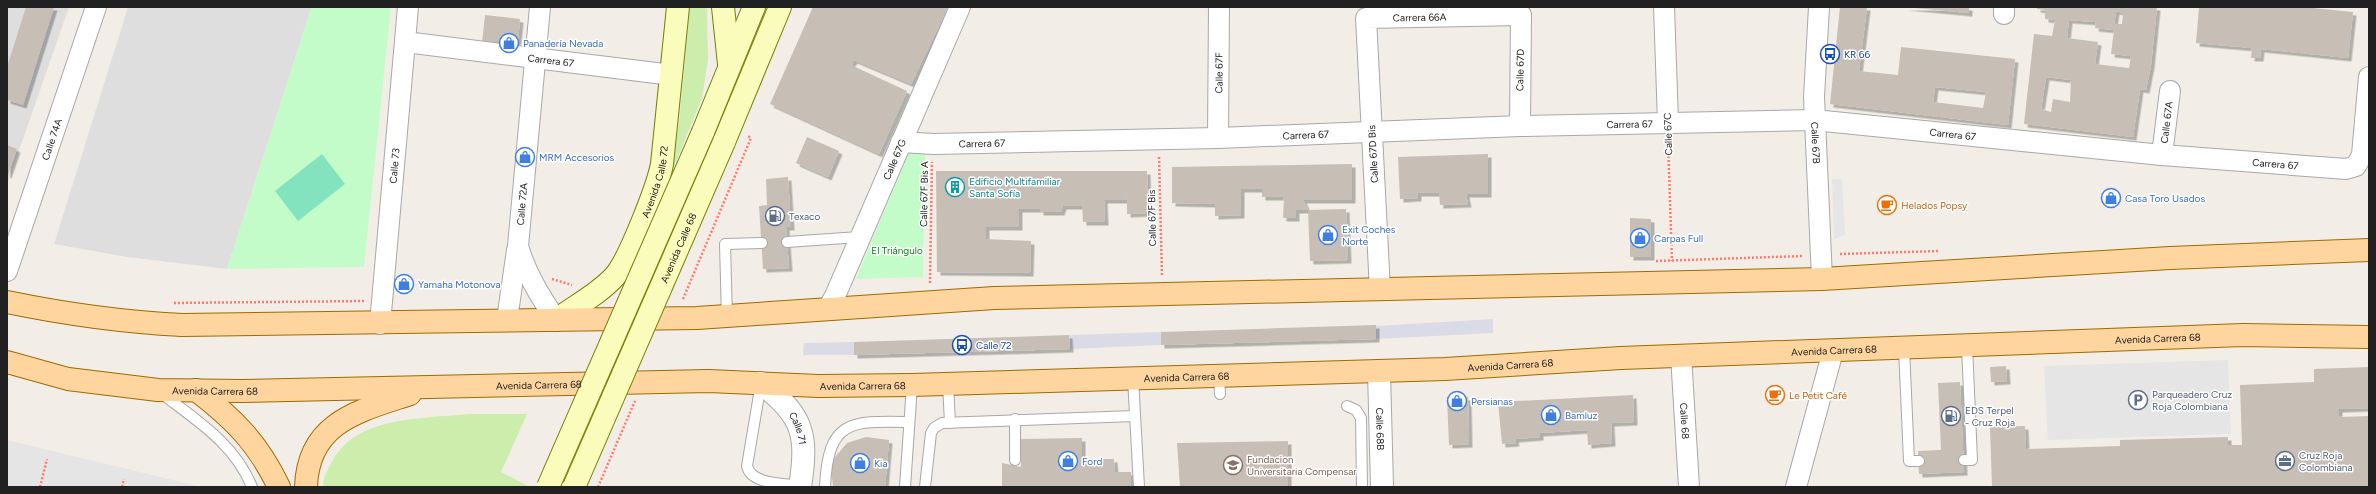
<svg xmlns="http://www.w3.org/2000/svg" width="2376" height="494" font-family="Figtree,sans-serif">
	<defs>
		<filter id="shadow"><feDropShadow dx="3.5" dy="3.5" stdDeviation="0" flood-color="#0004"/></filter>
	</defs>
	<rect width="100%" height="100%" fill="#f2eee7"/>
	<g fill="#dfdede">
		<path d="M7,7H69L7,185Z"/>
		<path d="M128,7H308L311,9L227,269L127,257L54,244Z"/>
	</g>
	<g fill="#ccedac">
		<path d="M690,7H707L708,59L702,98L670,176L679,123Z"/>
		<path d="M469,414H527L501,472L530,487H323C323,477 327,471 332,462C356,415 424,419 469,414Z"/>
	</g>
	<g fill="#c4fcc9">
		<path d="M308,7H391L364,267L227,269L311,9Z"/>
		<path d="M909,152H925L923,277L856,279Z"/>
	</g>
	<path fill="#83e3be" d="M322,154L345,184L298,221L275,191Z"/>
	<g fill="#e5e5e5">
		<path d="M1832,179H1842L1845,235L1834,239Z"/>
		<path d="M2228,360L2231,434L2048,440L2044,366Z"/>
		<path d="M7,440L202,487H7Z"/>
	</g>
	<g fill="#dbdbe8">
		<path d="M1493,319V333L1376,339V326Z"/>
		<path d="M1161,332V345L1070,349L1069,335Z"/>
		<path d="M854,342V355H803L804,343Z"/>
	</g>
	<g fill="#c7beb6" fill-rule="evenodd" filter="url(#shadow)">
		<path d="M26,7H54L23,105L7,100V67Z"/>
		<path d="M813,7H948L911,84L854,60L851,65L907,91L879,154L770,104Z"/>
		<path d="M1840,7H1867L1859,71L1898,75L1901,47L2015,59L2008,125L1830,104ZM1935,87L1986,92L1983,108L1933,102Z"/>
		<path d="M1904,7H1969V13Z"/>
		<path d="M2037,7H2157L2151,65L2146,90L2140,89L2133,137L2024,124L2034,34L2052,36L2055,20L2045,19V10L2037,9ZM2116,11L2123,13L2122,24H2114ZM2069,20L2096,22L2095,28L2114,30L2111,54L2131,56L2129,68L2095,64L2098,42L2067,38ZM2046,77L2071,80L2070,102L2053,99L2051,112L2041,109Z"/>
		<path d="M2199,7H2303L2353,12L2348,58L2261,49L2260,58H2251L2252,48L2196,43Z"/>
		<path d="M485,15L520,19L518,40L512,46L482,43Z"/>
		<path d="M807,137L839,151L828,177L796,163Z"/>
		<path d="M7,145L17,149L8,175H7Z"/>
		<path d="M1488,154V194H1466L1468,204L1440,205L1439,193H1418V198L1400,199L1398,157Z"/>
		<path d="M1352,164V200H1303L1308,210H1296V218H1283L1284,197H1262V189H1241V215L1215,216V204L1172,203V167Z"/>
		<path d="M936,171H1147L1148,213L1127,214V188L1126,200H1104L1105,222H1083L1082,201V206H1063L1061,212H1040V209H1019V227H986V239L1031,241L1030,273L937,272Z"/>
		<path d="M788,177L791,227H786L789,268L763,269L759,206L767,205L766,179Z"/>
		<path d="M1346,209L1348,260L1310,261L1308,210Z"/>
		<path d="M1630,218L1651,219V257H1630Z"/>
		<path d="M1376,325V339L1161,345V332Z"/>
		<path d="M1069,335L1070,349L854,355V342Z"/>
		<path d="M2006,366L2007,381L1991,382L1990,367Z"/>
		<path d="M2369,367V408L2339,409V417L2369,416V487H1992L1990,427L2025,426L2026,449L2120,446V440L2228,437V445H2242L2240,385L2314,382V369Z"/>
		<path d="M1960,382L1964,472L1919,474L1918,451L1941,450L1938,383Z"/>
		<path d="M1633,395L1634,422L1611,423L1612,443L1588,445L1587,430L1540,433V437L1515,439L1516,443L1502,444L1498,402Z"/>
		<path d="M1447,397H1468L1469,444L1449,445Z"/>
		<path d="M866,437L889,440L885,487H833L831,468L835,457L847,443Z"/>
		<path d="M1082,438V459H1114L1115,472H1131V487H1002V463L1021,467V439Z"/>
		<path d="M1288,441V487H1180L1177,443Z"/>
	</g>
	<g fill="none" stroke-linecap="round" stroke-linejoin="round">
		<g stroke="#a8a8a8" stroke-width="12">
			<g id="service">
				<path d="M787,242L859,237"/>
				<path d="M727,317L725,244L762,243"/>
				<path d="M1904,348L1909,461H1919"/>
				<path d="M1219,376L1220,394"/>
				<path d="M1133,378L1139,487"/>
				<path d="M761,383L747,466C751,485 785,483 801,486"/>
				<path d="M948,384L950,423"/>
				<path d="M161,393C196,420 235,444 252,487"/>
				<path d="M1347,406L1356,410L1361,418L1362,487"/>
				<path d="M1015,460V419"/>
				<path d="M1964,460H1972L1967,346"/>
				<path d="M825,487C828,419 851,421 909,422"/>
				<path d="M905,487L912,385"/>
				<path d="M925,487L931,433L934,428L942,423L1135,416"/>
			</g>
		</g>
		<g stroke="#a8a8a8" stroke-width="22">
			<g id="minor">
				<path d="M540,7L518,246C526,274 540,296 556,320"/>
				<path d="M1664,7L1668,122"/>
				<path id="s1" d="M1819,7L1814,97L1822,279"/>
				<path d="M2004,7V14"/>
				<path id="s2" d="M405,42L672,75"/>
				<path id="s3" d="M1218,138L1219,7"/>
				<path id="s4" d="M901,142L933,144L1218,138L1520,126L1814,120L2162,155L2346,169L2356,166L2362,155L2369,77"/>
				<path id="s5" d="M2162,155L2170,91"/>
				<path id="s6" d="M7,271L96,7"/>
				<path id="s7" d="M1380,290L1366,18L1521,15L1520,126"/>
				<path id="s8" d="M827,310L835,296L960,7"/>
				<path d="M507,320L517,250"/>
				<path id="s9" d="M380,324L408,7"/>
				<path id="s10" d="M1681,355L1689,487"/>
				<path d="M1796,487L1833,351"/>
			</g>
		</g>
		<g stroke="#a8a8a8" stroke-width="24">
			<g id="tertiary">
				<path id="s11" d="M1379,371L1382,487"/>
				<path id="s12" d="M761,383C804,416 808,435 800,487"/>
			</g>
		</g>
		<g stroke="#728000" stroke-width="24">
			<g id="secondary">
				<path d="M723,7L729,64"/>
				<path d="M703,132L754,7"/>
				<path d="M724,142L780,7"/>
				<path id="s13" d="M556,320C575,306 599,294 615,276C629,260 658,186 662,164L678,7"/>
			</g>
		</g>
		<g stroke="#9e6a00" stroke-width="24">
			<g id="primary">
				<path d="M7,302C65,314 123,322 182,325L697,318L994,298L1822,279L2170,258L2369,250"/>
				<path id="s14" d="M7,362L68,379L158,390L242,391L709,381L818,386L912,385L1445,369L1621,358L2243,335L2369,337"/>
				<path d="M196,390C234,419 258,443 279,487"/>
				<path d="M306,487C308,422 359,411 410,394"/>
			</g>
		</g>
		<g stroke="#ff7a6b" stroke-width="2.5" stroke-dasharray="2 2" stroke-linecap="butt">
			<path d="M1668,140L1672,261"/>
			<path d="M1159,157L1162,276"/>
			<path d="M1840,254L1939,251"/>
			<path d="M1656,261L1803,256"/>
			<path d="M552,279L572,285"/>
			<path d="M930,283L932,162"/>
			<path d="M683,299L751,138L748,136"/>
			<path d="M174,303L365,301"/>
			<path d="M40,487L47,459"/>
			<path d="M122,487L124,479"/>
			<path d="M598,487L635,401"/>
		</g>
		<use href="#service" stroke="#fff" stroke-width="10"/>
		<use href="#minor" stroke="#fff" stroke-width="20"/>
		<use href="#tertiary" stroke="#fff" stroke-width="22"/>
		<use href="#secondary" stroke="#f9fcbb" stroke-width="22"/>
		<use href="#primary" stroke="#ffd59f" stroke-width="22"/>
		<g stroke="#728000" stroke-width="24" stroke-linecap="butt">
			<g id="secondary-bridge">
				<path d="M548,487L703,132"/>
				<path id="s15" d="M574,487L724,142"/>
			</g>
		</g>
		<use href="#secondary-bridge" stroke="#f9fcbb" stroke-width="22"/>
	</g>
	<defs>
		<g id="shop-ring" transform="scale(1)"><circle r="9.5" fill="#fff" stroke="#3f7fe0" stroke-width="1.5"/><path d="M-5-2.5h2.3a2.7 3.5 0 0 1 5.4 0H5L5.5 6h-11ZM-1.5-2.5h3a1.5 2.3 0 0 0-3 0Z" fill="#3f7fe0"/></g>
		<g id="bus-ring" transform="scale(1)"><circle r="9.5" fill="#fff" stroke="#1a4fb4" stroke-width="1.5"/><path d="M-5-6H5V4H4V6H2V4H-2V6H-4V4H-5ZM-3.5-4V0h7V-4ZM-3.5 1.2v1.5H-2V1.2ZM2 1.2v1.5H3.5V1.2Z" fill="#1a4fb4"/></g>
		<g id="building-ring" transform="scale(1)"><circle r="9.5" fill="#fff" stroke="#0f9aa8" stroke-width="1.5"/><path d="M-4-6H4V6H1V3H-1V6H-4ZM-2.5-4.3h1.7v1.8h-1.7ZM.8-4.3h1.7v1.8H.8ZM-2.5-1h1.7V.8h-1.7ZM.8-1h1.7V.8H.8Z" fill="#0f9aa8"/></g>
		<g id="cafe-ring" transform="scale(1)"><circle r="9.5" fill="#fff" stroke="#e8710a" stroke-width="1.5"/><path d="M-5.5-4.5H6V0H3Q3 3.5 0 3.5H-2.5Q-5.5 3.5-5.5 0ZM3-3.2v2h1.7v-2ZM-6 4.5H4V6H-6Z" fill="#e8710a"/></g>
		<g id="fuel-ring" transform="scale(1)"><circle r="9.5" fill="#fff" stroke="#5c6f8a" stroke-width="1.5"/><path d="M-5.5-6h7V0h2V4h1.3V-2.5L3-4.5l.8-.8L6-3V5H2.5V1h-1V6h-7ZM-4.2-4.7v3.2H.2V-4.7Z" fill="#5c6f8a"/></g>
		<g id="parking-ring" transform="scale(1)"><circle r="9.5" fill="#fff" stroke="#5c6f8a" stroke-width="1.5"/><path d="M-3.5-5.5H1a3.5 3.5 0 0 1 0 7H-1V5.5H-3.5ZM-1-3.4V-.6H.8a1.4 1.4 0 0 0 0-2.8Z" fill="#5c6f8a"/></g>
		<g id="office-ring" transform="scale(1)"><circle r="9.5" fill="#fff" stroke="#5c6f8a" stroke-width="1.5"/><path d="M-6-3h4V-5.5h4V-3h4V5H-6ZM-1-4.5V-3h2v-1.5ZM-6 0V1H6V0Z" fill="#5c6f8a"/></g>
		<g id="university-ring" transform="scale(1)"><circle r="9.5" fill="#fff" stroke="#8d6e63" stroke-width="1.5"/><path d="M0-5L7-2L0 1L-7-2ZM-4 1L0 2.5L4 1V4Q0 6-4 4Z" fill="#8d6e63"/></g>
	</defs>
	<g fill-rule="evenodd">
		<use href="#shop-ring" x="509" y="43"/>
		<use href="#bus-ring" x="1830" y="54"/>
		<use href="#shop-ring" x="525" y="157"/>
		<use href="#building-ring" x="955" y="187"/>
		<use href="#shop-ring" x="2111" y="198"/>
		<use href="#cafe-ring" x="1887" y="205"/>
		<use href="#fuel-ring" x="775" y="216"/>
		<use href="#shop-ring" x="1328" y="235"/>
		<use href="#shop-ring" x="1640" y="238"/>
		<use href="#shop-ring" x="404" y="284"/>
		<use href="#bus-ring" x="962" y="345"/>
		<use href="#cafe-ring" x="1775" y="395"/>
		<use href="#parking-ring" x="2138" y="400"/>
		<use href="#shop-ring" x="1457" y="401"/>
		<use href="#shop-ring" x="1551" y="415"/>
		<use href="#fuel-ring" x="1951" y="416"/>
		<use href="#shop-ring" x="1068" y="461"/>
		<use href="#office-ring" x="2285" y="461"/>
		<use href="#shop-ring" x="860" y="463"/>
		<use href="#university-ring" x="1233" y="465"/>
	</g>
	<g text-anchor="middle" dominant-baseline="central" stroke-width="3" stroke-linejoin="round" paint-order="stroke">
		<g font-size="10" fill="#212121" stroke="#fff">
			<text stroke="none"><textPath href="#s7" startOffset="326">Carrera 66A</textPath></text>
			<text stroke="none"><textPath href="#s2" startOffset="147">Carrera 67</textPath></text>
			<text transform="translate(1520 70) rotate(-89)">Calle 67D</text>
			<text stroke="none"><textPath href="#s3" startOffset="65">Calle 67F</textPath></text>
			<text stroke="none"><textPath href="#s4" startOffset="729">Carrera 67</textPath></text>
			<text stroke="none"><textPath href="#s5" startOffset="33">Calle 67A</textPath></text>
			<text stroke="none"><textPath href="#s4" startOffset="1053">Carrera 67</textPath></text>
			<text transform="translate(1668 134) rotate(-92)">Calle 67C</text>
			<text stroke="none"><textPath href="#s4" startOffset="405">Carrera 67</textPath></text>
			<text stroke="none"><textPath href="#s6" startOffset="139">Calle 74A</textPath></text>
			<text stroke="none"><textPath href="#s4" startOffset="81">Carrera 67</textPath></text>
			<text stroke="none"><textPath href="#s1" startOffset="136">Calle 67B</textPath></text>
			<text transform="translate(1373 154) rotate(-93)">Calle 67D Bis</text>
			<text stroke="none"><textPath href="#s8" startOffset="165">Calle 67G</textPath></text>
			<text stroke="none"><textPath href="#s4" startOffset="1377">Carrera 67</textPath></text>
			<text stroke="none"><textPath href="#s9" startOffset="159">Calle 73</textPath></text>
			<text stroke="none"><textPath href="#s13" startOffset="177">Avenida Calle 72</textPath></text>
			<text transform="translate(924 194) rotate(-89)">Calle 67F Bis A</text>
			<text transform="translate(522 204) rotate(-85)">Calle 72A</text>
			<text transform="translate(1152 218) rotate(-91)">Calle 67F Bis</text>
			<text stroke="none"><textPath href="#s15" startOffset="261">Avenida Calle 68</textPath></text>
			<text stroke="none"><textPath href="#s14" startOffset="2155">Avenida Carrera 68</textPath></text>
			<text stroke="none"><textPath href="#s14" startOffset="1831">Avenida Carrera 68</textPath></text>
			<text stroke="none"><textPath href="#s14" startOffset="1507">Avenida Carrera 68</textPath></text>
			<text stroke="none"><textPath href="#s14" startOffset="1183">Avenida Carrera 68</textPath></text>
			<text stroke="none"><textPath href="#s14" startOffset="535">Avenida Carrera 68</textPath></text>
			<text stroke="none"><textPath href="#s14" startOffset="859">Avenida Carrera 68</textPath></text>
			<text stroke="none"><textPath href="#s14" startOffset="211">Avenida Carrera 68</textPath></text>
			<text stroke="none"><textPath href="#s10" startOffset="66">Calle 68</textPath></text>
			<text stroke="none"><textPath href="#s12" startOffset="60">Calle 71</textPath></text>
			<text stroke="none"><textPath href="#s11" startOffset="58">Calle 68B</textPath></text>
		</g>
		<g font-size="10" fill="#366cbe" stroke="#fff" text-anchor="start">
			<text x="523" y="43">Panadería Nevada</text>
			<text x="539" y="157">MRM Accesorios</text>
			<text x="2125" y="198">Casa Toro Usados</text>
			<text x="1342" y="229">Exit Coches<tspan x="1342" dy="12">Norte</tspan></text>
			<text x="1654" y="238">Carpas Full</text>
			<text x="418" y="284">Yamaha Motonova</text>
			<text x="1471" y="401">Persianas</text>
			<text x="1565" y="415">Bamluz</text>
			<text x="1082" y="461">Ford</text>
			<text x="874" y="463">Kia</text>
		</g>
		<g font-size="10" fill="#164399" stroke="#fff" text-anchor="start">
			<text x="1844" y="54">KR 66</text>
			<text x="976" y="345">Calle 72</text>
		</g>
		<g font-size="10" fill="#0d838f" stroke="#fff" text-anchor="start">
			<text x="969" y="181">Edificio Multifamiliar<tspan x="969" dy="12">Santa Sofía</tspan></text>
		</g>
		<g font-size="10" fill="#c56008" stroke="#fff" text-anchor="start">
			<text x="1901" y="205">Helados Popsy</text>
			<text x="1789" y="395">Le Petit Café</text>
		</g>
		<g font-size="10" fill="#4e5e75" stroke="#fff" text-anchor="start">
			<text x="789" y="216">Texaco</text>
			<text x="2152" y="394">Parqueadero Cruz<tspan x="2152" dy="12">Roja Colombiana</tspan></text>
			<text x="1965" y="410">EDS Terpel<tspan x="1965" dy="12">- Cruz Roja</tspan></text>
			<text x="2299" y="455">Cruz Roja<tspan x="2299" dy="12">Colombiana</tspan></text>
		</g>
		<g font-size="10" fill="#078712" stroke="#fff">
			<text x="897" y="250">El Triángulo</text>
		</g>
		<g font-size="10" fill="#785e54" stroke="#fff" text-anchor="start">
			<text x="1247" y="459">Fundacion<tspan x="1247" dy="12">Universitaria Compensar</tspan></text>
		</g>
	</g>
	<rect width="2376" height="494" fill="none" stroke="#212121" stroke-width="16"/>
</svg>
